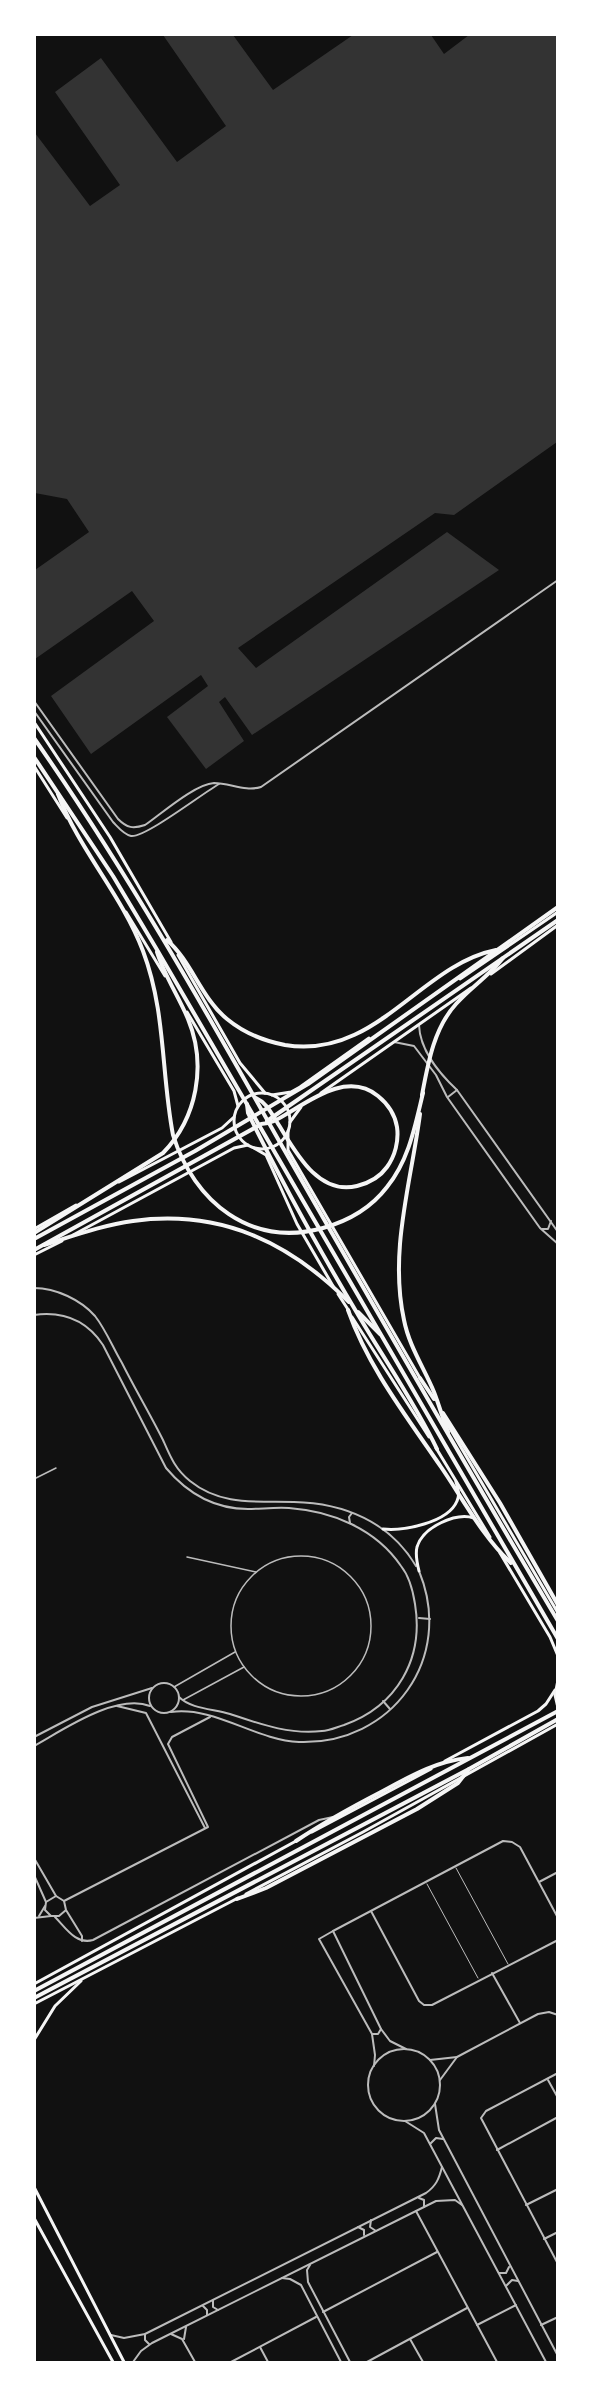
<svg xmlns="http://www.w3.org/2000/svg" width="592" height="2397" font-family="'Alegreya Sans',sans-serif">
	<rect width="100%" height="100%" fill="#111"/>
	<path fill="#333" d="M163,35H233L273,90L353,35H431L444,54L469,35H557V442L454,515L435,513L238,648L256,668L447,532L499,570L252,735L225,697L219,702L244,741L206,769L167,717L208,686L201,675L91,754L51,696L154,621L132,591L35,659V570L89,532L67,499L35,493V133L90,206L120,185L55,92L101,58L177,162L226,126Z"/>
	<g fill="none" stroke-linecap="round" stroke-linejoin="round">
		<g stroke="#bcbcbc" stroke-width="1">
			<path d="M456,1868L508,1964"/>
			<path d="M427,1884L478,1978"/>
		</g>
		<g stroke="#bcbcbc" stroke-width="1.5">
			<path d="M34,1479L56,1468"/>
			<circle cx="301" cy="1626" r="70"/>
			<path d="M187,1557L256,1572"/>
			<path d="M174,1687L235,1652"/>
			<path d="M183,1700L244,1667"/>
		</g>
		<g stroke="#bcbcbc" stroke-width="2">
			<path d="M34,701L118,819C127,828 133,829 145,825C161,814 195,784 214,783C230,783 245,792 261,787L558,580"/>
			<path d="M34,711L113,822C118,827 123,834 131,836C145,838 203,793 219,784"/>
			<path d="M117,1706L146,1713L205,1828"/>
			<path d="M34,1858L56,1896"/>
			<path d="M34,1875L46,1902"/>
			<path d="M539,1882L558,1872"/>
			<path d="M64,1901L208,1827L168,1744L172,1737L210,1717"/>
			<path d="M66,1910L59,1916H51L45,1910L46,1902L56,1896L64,1901L66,1910L82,1936V1941"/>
			<path d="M371,1911L419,2001L424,2005H432L558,1940"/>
			<path d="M39,1916L45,1906"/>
			<path d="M55,1917C66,1928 76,1945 93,1940L319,1820L333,1817"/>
			<path d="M34,1918L51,1916"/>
			<path d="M333,1931L503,1841L512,1842L520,1847L558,1918"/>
			<path d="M492,1973L520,2023"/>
			<path d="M558,2073L486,2111L481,2118L558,2264"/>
			<path d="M548,2080L558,2098"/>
			<path d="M497,2150L558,2117"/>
			<path d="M526,2205L558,2189"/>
			<path d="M416,2211L497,2362"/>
			<path d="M544,2239L558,2232"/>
			<path d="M310,2265L307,2270L308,2282L350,2362"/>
			<path d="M282,2278L290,2279L301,2285L341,2362"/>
			<path d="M323,2312L437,2252"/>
			<path d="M477,2325L516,2305"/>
			<path d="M541,2325L558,2317"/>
			<path d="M171,2334L182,2339L195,2362"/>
			<path d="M184,2339L186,2327"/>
			<path d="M410,2339L423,2362"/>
			<path d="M260,2347L268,2362"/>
			<path d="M231,2362L316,2317"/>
			<path d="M367,2362L467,2308"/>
		</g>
		<g stroke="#bcbcbc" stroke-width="2">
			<path d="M419,1025C420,1051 439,1073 457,1090L558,1232"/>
			<path d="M394,1042L414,1046L436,1075L447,1097L540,1228L558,1244"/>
			<path d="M448,1097L457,1090"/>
			<path d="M542,1229H548L551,1221"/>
			<path d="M34,1288C56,1288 81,1300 95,1316C106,1330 113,1348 122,1363C135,1389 150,1414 163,1440C170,1456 175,1469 190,1481C221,1506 256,1501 294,1502C344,1503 390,1522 416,1566"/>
			<path d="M34,1315C63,1311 87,1321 103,1345L166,1468C188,1494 214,1509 248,1509C261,1509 275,1507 289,1508C332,1511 376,1529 401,1566C409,1576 413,1591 415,1604C424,1659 397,1706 344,1725C337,1727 329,1731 322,1731C290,1735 260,1724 230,1714C214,1709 191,1709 179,1697"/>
			<path d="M350,1523L349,1517L352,1513"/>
			<path d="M419,1618L430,1619"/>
			<circle cx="164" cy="1698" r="15"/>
			<path d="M383,1701L390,1709"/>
			<path d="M171,1712C215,1706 255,1740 299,1742C392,1745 455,1658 419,1571"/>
			<path d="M34,1737L92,1707L152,1688"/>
			<path d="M34,1746C63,1730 116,1693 150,1706"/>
			<path d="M372,2034H378L381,2029"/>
			<circle cx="404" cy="2085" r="36"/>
			<path d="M430,2060L457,2057"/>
			<path d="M374,2066L375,2055L372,2034L319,1939L333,1931L381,2029L390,2041L406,2049"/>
			<path d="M440,2080L457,2057L538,2014L549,2012L558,2015"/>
			<path d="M435,2104L439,2130L558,2356"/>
			<path d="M405,2121L424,2133L546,2362"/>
			<path d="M430,2144L436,2138L443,2139"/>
			<path d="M419,2198L424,2200V2207"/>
			<path d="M371,2220L370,2227L376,2231"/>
			<path d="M358,2227L364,2230V2235"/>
			<path d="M499,2273H506L509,2267"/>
			<path d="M506,2286L512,2280L518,2281"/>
			<path d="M213,2300V2307L218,2310"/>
			<path d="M203,2306L207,2310V2315"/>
			<path d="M145,2334V2340L149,2344"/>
			<path d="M111,2335L124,2338L145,2334L426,2193C436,2186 439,2179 442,2167"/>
			<path d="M133,2362L141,2351L152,2343L436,2201L455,2200L462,2205"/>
		</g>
		<g stroke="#f5f5f5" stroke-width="3">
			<path d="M491,974L558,925"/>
			<path d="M460,979L558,912"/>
			<path d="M321,1093L471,988"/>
			<path d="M272,1095L291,1092L300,1087L369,1038"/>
			<path d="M290,1122L301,1107"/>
			<path d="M119,1182L222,1128L234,1117"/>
			<path d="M34,1229L76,1205"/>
			<path d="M73,1235L234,1148L248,1145"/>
			<path d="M34,1255L62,1241"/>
		</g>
		<g stroke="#f5f5f5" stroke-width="3">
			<path d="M34,722L110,837L171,942"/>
			<path d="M34,766L67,818"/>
			<path d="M126,912L165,976"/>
			<path d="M178,955L240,1063L265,1093"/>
			<path d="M187,1012L234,1091L238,1106"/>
			<circle cx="262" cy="1121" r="28"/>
			<path d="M288,1131V1150L420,1378"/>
			<path d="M254,1148L266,1155L297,1224L333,1286"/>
			<path d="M338,1294L349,1311"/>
			<path d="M352,1317L429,1437"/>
			<path d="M445,1420L558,1613"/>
			<path d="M436,1448L490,1537"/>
			<path d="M383,1529C403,1531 448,1523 457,1501C460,1495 458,1489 456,1482"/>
			<path d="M500,1553L550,1637L558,1656"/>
			<path d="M419,1571C417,1563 415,1555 417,1547C423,1527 456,1512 474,1518"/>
			<path d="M558,1680L555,1695L558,1708"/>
			<path d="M445,1761L538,1711L546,1704L555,1690"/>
			<path d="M312,1832L431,1769"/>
			<path d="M246,1894L363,1832L558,1724"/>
			<path d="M34,1984L296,1841"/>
			<path d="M34,2004L238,1898"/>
			<path d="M34,2040L55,2006L81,1981"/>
			<path d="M34,2187L124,2362"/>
			<path d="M34,2218L113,2362"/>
		</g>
		<g stroke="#f5f5f5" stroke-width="4">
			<path d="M267,1121L558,920"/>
			<path d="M34,1239L195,1151L308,1084L558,907"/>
			<path d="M34,1250L258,1126"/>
		</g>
		<g stroke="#f5f5f5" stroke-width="4">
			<path d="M34,738C124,867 201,1002 278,1139C370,1300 463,1461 558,1621"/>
			<path d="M34,757L113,876L156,948L558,1639"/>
			<path d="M58,794C79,850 122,895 143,951C166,1012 161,1072 173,1135C194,1202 251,1248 323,1228C348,1221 371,1208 387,1187C409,1160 415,1126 423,1093"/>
			<path d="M167,940C192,962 201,998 227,1019C244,1033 264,1041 285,1045C376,1060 420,965 496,950"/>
			<path d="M422,1095C428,1063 434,1028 456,1004C471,987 489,976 503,958"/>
			<path d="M256,1098C267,1103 271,1113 277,1122C294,1149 317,1196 357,1186C369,1183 380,1177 387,1167C395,1156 399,1141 397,1127C395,1115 388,1104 378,1096C350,1073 316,1096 290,1112C281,1117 272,1124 261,1124"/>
			<path d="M247,1104L248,1113C282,1183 320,1251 360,1318C386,1362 415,1403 437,1449"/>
			<path d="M420,1114C411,1183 389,1251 404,1320C409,1346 424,1368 434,1392C439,1405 443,1419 448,1432"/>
			<path d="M34,1233L163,1153C197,1118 207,1065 188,1019C179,997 164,975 157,952"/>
			<path d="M44,1245C73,1236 103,1225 133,1221C220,1209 289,1242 349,1302"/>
			<path d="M348,1310C368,1367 407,1417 441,1467C463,1499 482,1536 511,1563"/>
			<path d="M358,1312L380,1334"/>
			<path d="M420,1378L434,1399"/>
			<path d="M443,1413L500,1503L558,1605"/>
			<path d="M296,1841C323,1823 352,1807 381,1792C409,1777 436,1761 468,1758"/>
			<path d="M237,1899L266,1888L417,1809L458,1783L469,1769"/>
			<path d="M34,1991L558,1711"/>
			<path d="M34,1998L469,1769L558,1719"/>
		</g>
	</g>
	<rect width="592" height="2397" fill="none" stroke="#ffffff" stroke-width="72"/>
</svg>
